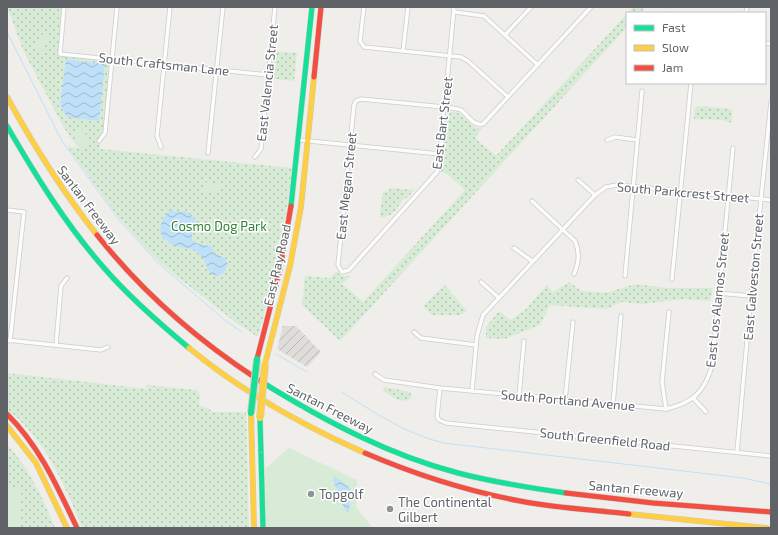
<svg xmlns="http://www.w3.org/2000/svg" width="778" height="535" font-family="'Exo 2',sans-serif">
	<defs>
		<pattern id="industrial-furrows" width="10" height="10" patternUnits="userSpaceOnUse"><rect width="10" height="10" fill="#dfddda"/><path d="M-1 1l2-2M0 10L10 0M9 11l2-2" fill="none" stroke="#b8b7b5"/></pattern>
		<pattern id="green-dots" width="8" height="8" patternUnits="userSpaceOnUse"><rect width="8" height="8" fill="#d8ebd6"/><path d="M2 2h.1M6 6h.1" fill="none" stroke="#b2c2b1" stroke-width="1.8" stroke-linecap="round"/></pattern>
		<pattern id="water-waves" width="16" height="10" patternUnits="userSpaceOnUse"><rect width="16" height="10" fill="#bfe0f9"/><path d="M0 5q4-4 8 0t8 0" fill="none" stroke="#9eb9cd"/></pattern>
	</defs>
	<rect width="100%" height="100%" fill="#efeeea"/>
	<path fill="url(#industrial-furrows)" d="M283,326H296L321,352L307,367L277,349Z"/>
	<g fill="url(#green-dots)">
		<path d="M7,7H64L60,54L112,59L105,133L99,141L100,149L292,168C286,226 273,281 258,337L234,321L166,268L145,248L116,214L67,146L78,148L63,126L24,52Z"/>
		<path d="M633,7H646L640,13H628Z"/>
		<path d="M627,14V27L340,341L302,305L305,276L330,278L336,272L343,276L348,275L350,277L342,284L363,302L465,190L446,173L440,172L447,113C462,106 468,129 482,128L475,138L496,156Z"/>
		<path d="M271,51L297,53L294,81L268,78Z"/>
		<path d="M700,106L732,109V123L723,120L694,119L695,108Z"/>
		<path d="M392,188L414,190L408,197L403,199C396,209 394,217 380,217L383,191L386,192Z"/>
		<path d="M569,282L582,291L605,293L636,284L667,288H713L710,301L682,299L643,304L622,302L606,309L550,305L540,325L504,339L486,338V327L499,311L511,320L525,310L547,285L553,292Z"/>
		<path d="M445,285L467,311L460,315H432L423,306Z"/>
		<path d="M7,373L148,389L146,385L197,390L200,395L199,406L206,407L213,412H246L249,528H83C62,482 48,442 7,409Z"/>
		<path d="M384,387L410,392L412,398C401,405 393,397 383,391Z"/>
		<path d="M7,444C30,470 42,496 55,528H7Z"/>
	</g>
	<g fill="#d8ebd6">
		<path d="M41,34L49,38L42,51L35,47Z"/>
		<path d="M83,129L90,143L80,148L73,135Z"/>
		<path d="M204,182L221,184L220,193L203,191Z"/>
		<path d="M289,448L357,480L356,507L373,528H266L265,469Z"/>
		<path d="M7,487L22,489L18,528H7Z"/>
	</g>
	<g fill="url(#water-waves)">
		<path d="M66,59L105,64L99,121L67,117L60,104Z"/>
		<path d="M173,209L175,212C184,209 195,214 197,224L192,234V240L196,243L211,246L216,254L224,258L228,264L224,273C207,283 208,261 199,253C189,244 174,252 166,239L163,240C157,228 162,216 173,209Z"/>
		<path d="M335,476L351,489L349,512H347L344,508L333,480Z"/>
	</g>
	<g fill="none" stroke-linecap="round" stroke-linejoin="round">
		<g stroke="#bfe0f9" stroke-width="1">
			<path d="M7,32L62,141L119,220L158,263L226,321L242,332"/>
			<path d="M276,354L307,372"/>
			<path d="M342,392C375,413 406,434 444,443L743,478L771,484"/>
		</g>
		<g stroke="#cbcccc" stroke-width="5">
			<g id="street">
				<path d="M64,7L60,54L268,75"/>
				<path d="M364,7L360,41L364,47L461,57L468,61L508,97"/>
				<path d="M454,7C451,44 447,81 443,117C442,135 442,155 437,172L349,270L342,272L338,265L354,105L356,101L361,99L444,107C450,108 456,108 461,110C468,115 473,126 483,124L591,7"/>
				<path d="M454,12L484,16L538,65"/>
				<path d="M746,13L747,7"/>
				<path d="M505,35L531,7"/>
				<path d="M765,43L771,44"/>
				<path d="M403,51L408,7"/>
				<path d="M299,140L440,154"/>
				<path d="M607,140L615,137L637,140"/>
				<path d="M99,141L105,133L117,7"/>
				<path d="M161,147L157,136L170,7"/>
				<path d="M208,153L223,7"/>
				<path d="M255,157L261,149L275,7"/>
				<path d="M578,180L595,195"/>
				<path d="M532,201L575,241C580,252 579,263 574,274"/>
				<path d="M7,210L24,212L10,341"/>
				<path d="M514,248L532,261"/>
				<path d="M625,276L642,91"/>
				<path d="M672,279L691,83"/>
				<path d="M481,282L498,297"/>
				<path d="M718,293L751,296"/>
				<path d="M414,332L421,338L476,345"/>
				<path d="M7,340L101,350L108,347"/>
				<path d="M56,345L61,286L67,278"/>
				<path d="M375,374L384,380L440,388L666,409C692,403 704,393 712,366L733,148"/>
				<path d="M440,388L437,417L439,420L446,423L771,456"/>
				<path d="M472,391L477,336L483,315L595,195L606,187L617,185L771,200"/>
				<path d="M519,396L524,341"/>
				<path d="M694,399L706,412"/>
				<path d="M565,400L573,322"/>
				<path d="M613,404L621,316"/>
				<path d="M666,409L662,382L669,312"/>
				<path d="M737,452L751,296L771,102"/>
			</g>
		</g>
		<g stroke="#cacacb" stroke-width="6">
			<g id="fast">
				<path d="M7,126C36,176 66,225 105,269C130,298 159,323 189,348"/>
				<path d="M291,206L312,7"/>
				<path d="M265,384C325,421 389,455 458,473C493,482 530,488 566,493"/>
				<path d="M260,418L263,528"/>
			</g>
		</g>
		<g stroke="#cacacb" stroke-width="6">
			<g id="slow">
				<path d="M7,97C34,146 62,191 97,235"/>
				<path d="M189,348C242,392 302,425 365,453"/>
				<path d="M265,364L290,266L301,207L314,77"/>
				<path d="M251,413L254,528"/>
				<path d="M7,426L36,463L67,528"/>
				<path d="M629,514L767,528"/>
			</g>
		</g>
		<g stroke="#cacacb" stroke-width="6">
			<g id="jam">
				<path d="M314,77L321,7"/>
				<path d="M97,235C143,293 202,344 265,384"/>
				<path d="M257,359L280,269L291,206"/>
				<path d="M7,414C40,447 57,486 77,528"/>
				<path d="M365,453C414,474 467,491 520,501C556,508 593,510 629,514"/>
				<path d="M566,493L653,503L771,512"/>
			</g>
		</g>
		<use href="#street" stroke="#fdfcfc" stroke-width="3.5"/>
		<use href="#fast" stroke="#16e098" stroke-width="5"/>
		<use href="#slow" stroke="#ffcf43" stroke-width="5"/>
		<use href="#jam" stroke="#f24e42" stroke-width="5"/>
		<g stroke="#e4e4e4" stroke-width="1" stroke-dasharray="1 5" stroke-linecap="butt">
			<path d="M664,13L670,7"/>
			<path d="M192,528L627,54"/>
		</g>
		<g stroke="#d7ceb8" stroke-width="8" stroke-linecap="butt">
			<path id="fast-bridge" d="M251,413L257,359"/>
		</g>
		<g stroke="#d7ceb8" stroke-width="8" stroke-linecap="butt">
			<path id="slow-bridge" d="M260,418L265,364"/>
		</g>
		<use href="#fast-bridge" stroke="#16e098" stroke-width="6"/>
		<use href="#slow-bridge" stroke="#ffcf43" stroke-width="6"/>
	</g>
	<g fill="#919496" stroke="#fff" stroke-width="1.5">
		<circle cx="311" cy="494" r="4"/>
		<circle cx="390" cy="509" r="4"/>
	</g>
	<g text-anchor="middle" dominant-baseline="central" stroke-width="3" stroke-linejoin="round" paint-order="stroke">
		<g font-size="13" fill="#5f6368" stroke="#fff">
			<text transform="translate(164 64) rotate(6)">South Craftsman Lane</text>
			<text transform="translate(267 83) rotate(-84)">East Valencia Street</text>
			<text transform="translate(442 123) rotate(-83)">East Bart Street</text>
			<text transform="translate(346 186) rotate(-84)">East Megan Street</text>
			<text transform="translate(683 192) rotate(5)">South Parkcrest Street</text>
			<text transform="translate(89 205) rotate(53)">Santan Freeway</text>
			<text transform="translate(277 265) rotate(-77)">East Ray Road</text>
			<text transform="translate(753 277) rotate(-85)">East Galveston Street</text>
			<text transform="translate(717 300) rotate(-84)">East Los Alamos Street</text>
			<text transform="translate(568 400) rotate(5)">South Portland Avenue</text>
			<text transform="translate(330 408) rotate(27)">Santan Freeway</text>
			<text transform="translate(605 439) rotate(6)">South Greenfield Road</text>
			<text transform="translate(636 489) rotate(5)">Santan Freeway</text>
		</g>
		<g font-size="13" fill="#348238" stroke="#fff">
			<text x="219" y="226">Cosmo Dog Park</text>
		</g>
		<g font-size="13" fill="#5f6368" stroke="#fff" text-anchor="start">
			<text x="319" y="494">Topgolf</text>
			<text x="398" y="502">The Continental<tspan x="398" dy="15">Gilbert</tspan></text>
		</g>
	</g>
	<rect width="778" height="535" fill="none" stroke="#5f6368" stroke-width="16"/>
	<rect x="626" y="12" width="140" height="72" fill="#ffffff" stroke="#bfc1c3"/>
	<rect x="634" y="25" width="20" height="6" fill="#16e098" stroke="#bfc1c3"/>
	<text x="662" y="32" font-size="12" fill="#5f6368">Fast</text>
	<rect x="634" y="45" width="20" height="6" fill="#ffcf43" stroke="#bfc1c3"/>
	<text x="662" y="52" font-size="12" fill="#5f6368">Slow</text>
	<rect x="634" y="65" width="20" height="6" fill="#f24e42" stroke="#bfc1c3"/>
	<text x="662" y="72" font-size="12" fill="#5f6368">Jam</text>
</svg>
